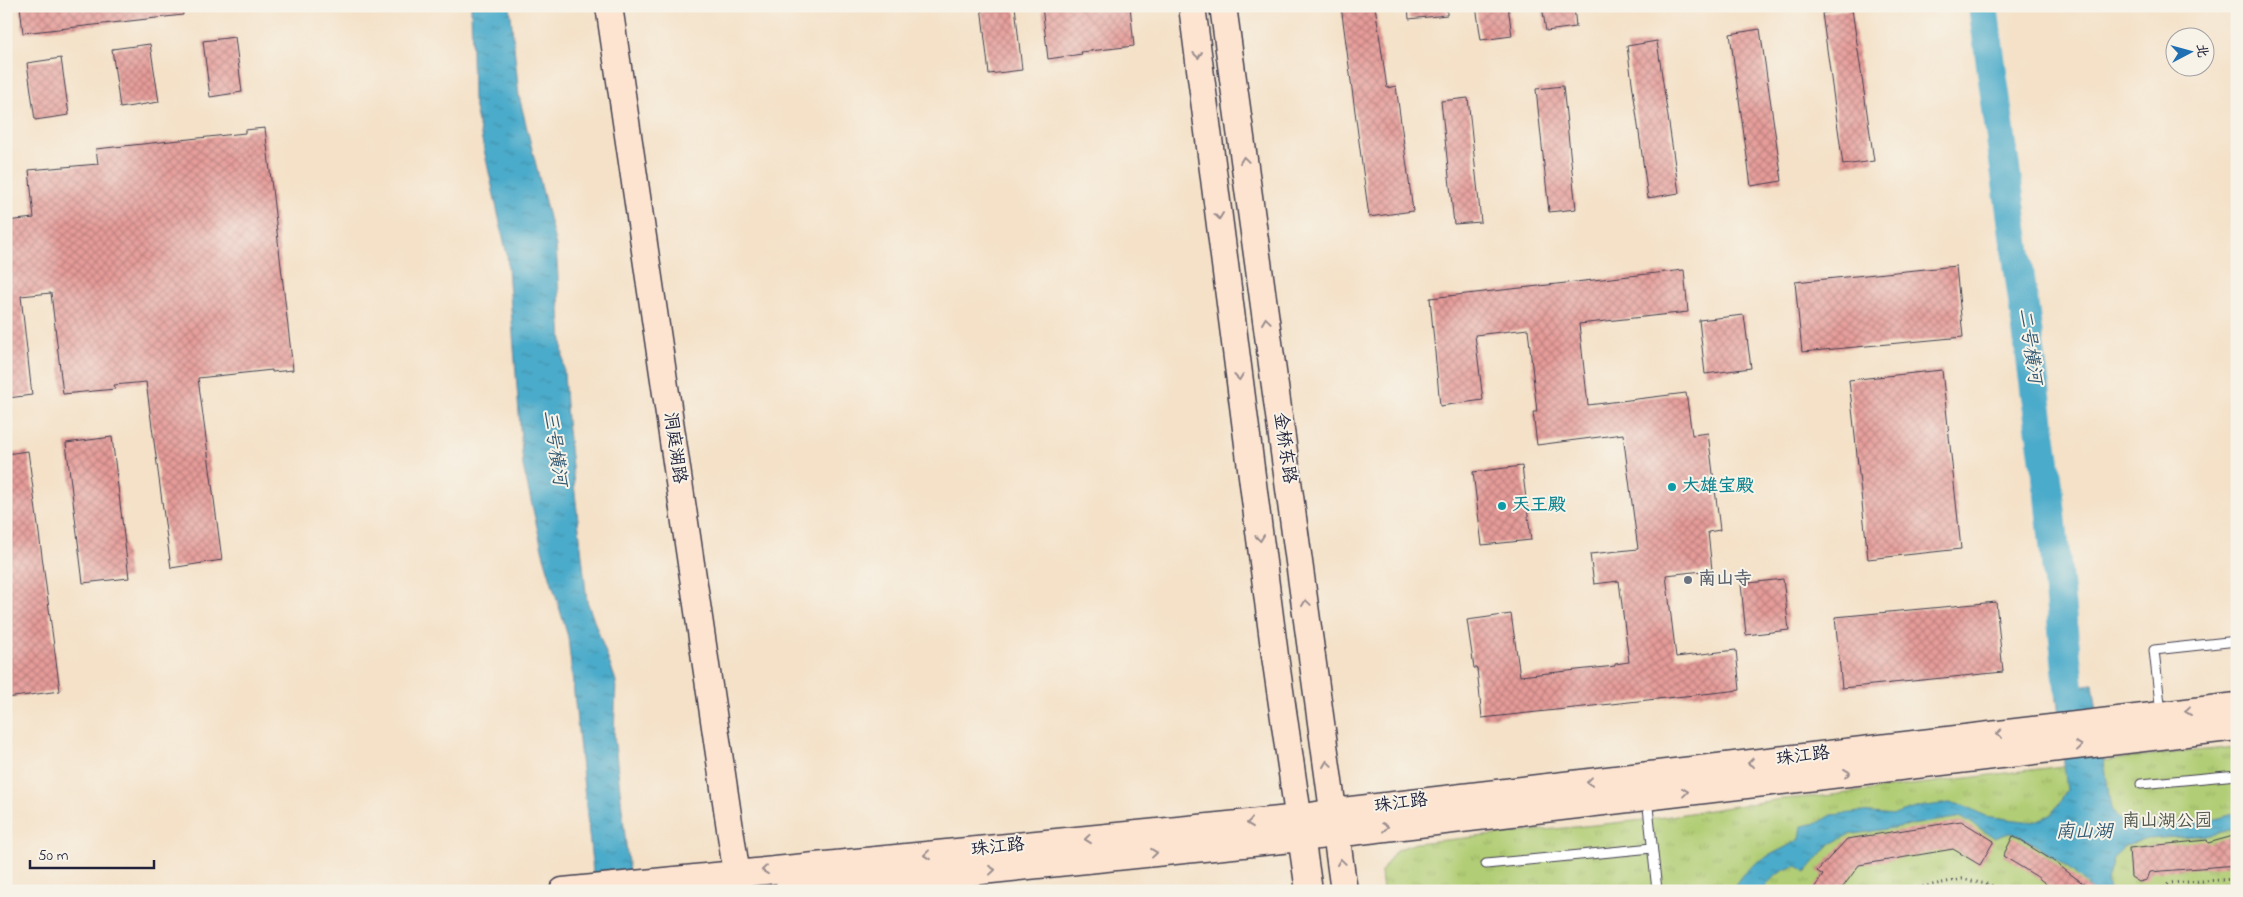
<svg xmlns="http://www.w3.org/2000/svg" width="2243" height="897" font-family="'Indie Flower','LXGW WenKai TC',sans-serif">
	<defs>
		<pattern id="park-tufts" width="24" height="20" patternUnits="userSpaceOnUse" patternTransform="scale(1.25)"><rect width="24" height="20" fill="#b1cd74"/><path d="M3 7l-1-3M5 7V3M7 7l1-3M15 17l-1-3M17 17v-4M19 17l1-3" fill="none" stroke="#98b065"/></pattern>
		<pattern id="water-ripples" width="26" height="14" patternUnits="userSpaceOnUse" patternTransform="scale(1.25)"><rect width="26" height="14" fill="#4babca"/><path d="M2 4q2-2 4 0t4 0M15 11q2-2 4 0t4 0" fill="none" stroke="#3e8ba5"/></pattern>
		<pattern id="building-cross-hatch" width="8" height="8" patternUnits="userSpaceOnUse" patternTransform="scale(1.25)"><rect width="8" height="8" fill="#e69c99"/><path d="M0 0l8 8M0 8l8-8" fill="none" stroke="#ba7f7e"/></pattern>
	</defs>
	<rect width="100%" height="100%" fill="#f7f3e8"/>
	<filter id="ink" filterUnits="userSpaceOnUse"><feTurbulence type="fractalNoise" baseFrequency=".02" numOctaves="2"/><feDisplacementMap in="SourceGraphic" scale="10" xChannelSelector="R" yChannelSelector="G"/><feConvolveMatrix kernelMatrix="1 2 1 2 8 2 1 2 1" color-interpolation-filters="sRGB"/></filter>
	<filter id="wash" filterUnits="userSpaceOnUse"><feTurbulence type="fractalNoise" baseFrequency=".0096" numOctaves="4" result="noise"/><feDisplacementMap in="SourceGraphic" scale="20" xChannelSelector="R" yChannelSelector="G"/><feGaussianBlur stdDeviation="1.12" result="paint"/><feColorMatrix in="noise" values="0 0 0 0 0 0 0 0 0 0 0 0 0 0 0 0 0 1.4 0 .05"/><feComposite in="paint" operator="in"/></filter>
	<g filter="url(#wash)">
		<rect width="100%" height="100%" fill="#f4e1c8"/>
		<path fill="url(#park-tufts)" stroke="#6a7858" d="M2237,747V891H1383L1381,872L1396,850L1416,843L1644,820L1782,799L1824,796L2142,756Z"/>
		<g fill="url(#water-ripples)" stroke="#366682">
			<path d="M471,6H510L519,96L556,246L567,421L587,601L616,681L614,735L631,891H595L568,637L543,553L523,466L507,255L473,99Z"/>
			<path d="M2093,684L2111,809L2123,823L2140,826L2199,824L2237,813V828L2210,835L2148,839L2125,845L2113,859L2107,881L2109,891H2089L2088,885C2064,863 2041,847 2012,832L1995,838L1962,817L1848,835L1829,845L1806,872L1797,866C1782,869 1771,877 1763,891H1733C1742,863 1778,853 1800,839L1802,826L1818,823L1832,815L1860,812L1894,815L1919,807L1949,803L1963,805L1985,816L2016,820L2033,822L2052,814L2067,791L2056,689Z"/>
		</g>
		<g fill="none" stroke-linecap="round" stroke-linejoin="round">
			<path stroke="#4babca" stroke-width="30" d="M1983,6L2047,477L2069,687"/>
		</g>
		<g id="blocks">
			<g fill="url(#building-cross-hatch)">
				<path d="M20,6H182L183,15L23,33Z"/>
				<path d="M981,6H1015L1022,70L989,74Z"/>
				<path d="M1042,6H1130L1134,46L1081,52L1082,54L1048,59Z"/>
				<path d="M1341,6H1375L1387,88L1396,86L1413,211L1369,217Z"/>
				<path d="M1408,6H1447V15L1409,19Z"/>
				<path d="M1476,6H1508L1512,36L1481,40Z"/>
				<path d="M1542,6H1574L1576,27L1546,31Z"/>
				<path d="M1852,9L1874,161L1843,165L1822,13Z"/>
				<path d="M1760,29L1782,181L1751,186L1730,34Z"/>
				<path d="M235,37L242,92L210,97L203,41Z"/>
				<path d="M1657,41L1679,193L1648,198L1627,46Z"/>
				<path d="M150,44L159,102L120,108L112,49Z"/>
				<path d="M61,58L69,115L35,120L27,63Z"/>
				<path d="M1563,86L1576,209L1549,212L1536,89Z"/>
				<path d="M1468,98L1481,222L1454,224L1441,101Z"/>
				<path d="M265,128L293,370L272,372V370L198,378L222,560L171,568L146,382L114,385L115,389L63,394L51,293L21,296L32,395L8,398L6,378V221L34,218L29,170L98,164L96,149L245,133V130Z"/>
				<path d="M1956,266L1963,337L1802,352L1795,282Z"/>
				<path d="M1684,270L1688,312L1579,324L1588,405L1686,393L1692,435L1708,433L1720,530L1708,532L1712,570L1666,575L1676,657L1736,650L1740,690L1482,718L1477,668H1474L1467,620L1511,614L1520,676L1615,666V664L1629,662L1619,581L1594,584L1590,554L1638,549L1623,434L1537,445L1533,412H1537L1528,329L1475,335L1483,400L1440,406L1430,298Z"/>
				<path d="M1744,315L1751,368L1705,374L1699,320Z"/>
				<path d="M1942,370L1961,549L1868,559L1849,380Z"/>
				<path d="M112,437L129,578L83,583L66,443Z"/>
				<path d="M28,451L60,691L6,698V454Z"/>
				<path d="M1522,466L1531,540L1482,545L1473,472Z"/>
				<path d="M1783,579L1789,630L1746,635L1741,584Z"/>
				<path d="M1996,602L2003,672L1842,688L1835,617Z"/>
				<path d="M1961,821L1994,841L1980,865L1953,849L1859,865L1840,891H1812L1823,875L1817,871L1847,839Z"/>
				<path d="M2237,835V865L2150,872L2147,880L2139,882L2131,877L2129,848L2207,840L2208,843Z"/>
				<path d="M2013,836L2052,860L2093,891H2055L2036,876L2003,856Z"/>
			</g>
		</g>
	</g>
	<g filter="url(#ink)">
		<use href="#blocks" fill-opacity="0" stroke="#423f50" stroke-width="1"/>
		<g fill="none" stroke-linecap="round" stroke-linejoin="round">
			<g stroke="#423f50" stroke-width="11">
				<g id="lane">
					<path d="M2161,713L2154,650L2237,641"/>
					<path d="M2141,784L2237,775"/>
					<path d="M1647,798L1657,890L1652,891"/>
					<path d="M1486,864L1652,848"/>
				</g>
			</g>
			<g stroke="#423f50" stroke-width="29">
				<g id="secondary">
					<path d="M609,6L739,890"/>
					<path d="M1192,6L1275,656L1309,891"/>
					<path d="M1223,6L1344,891"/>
					<path d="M563,891L1299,818L1334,812L2237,706"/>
					<path d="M787,891L1301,838L2237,727"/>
				</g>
			</g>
			<g stroke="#423f50" stroke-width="3" stroke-dasharray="1 4" stroke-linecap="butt">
				<path d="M1903,891L1962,879L1991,885L2003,891"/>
				<path d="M1986,891L1991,885"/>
				<path d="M2160,891L2169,883L2237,879"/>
			</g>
			<use href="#lane" stroke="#fff" stroke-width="9"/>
			<use href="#secondary" stroke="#fde4d1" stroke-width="26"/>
		</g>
		<defs><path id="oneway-chevron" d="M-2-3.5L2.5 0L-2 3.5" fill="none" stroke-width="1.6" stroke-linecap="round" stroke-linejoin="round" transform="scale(1.25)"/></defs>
		<g stroke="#9a8d8e">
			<use href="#oneway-chevron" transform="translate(1198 55) rotate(83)"/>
			<use href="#oneway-chevron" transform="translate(1244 160) rotate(-98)"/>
			<use href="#oneway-chevron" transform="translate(1219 216) rotate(83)"/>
			<use href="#oneway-chevron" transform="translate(1266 321) rotate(-98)"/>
			<use href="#oneway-chevron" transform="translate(1239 377) rotate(83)"/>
			<use href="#oneway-chevron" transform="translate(1260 538) rotate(83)"/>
			<use href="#oneway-chevron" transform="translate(1306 603) rotate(-98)"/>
			<use href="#oneway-chevron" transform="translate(2188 711) rotate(173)"/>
			<use href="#oneway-chevron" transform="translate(1999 734) rotate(173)"/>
			<use href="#oneway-chevron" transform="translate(2079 746) rotate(-6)"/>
			<use href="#oneway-chevron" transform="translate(1751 763) rotate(173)"/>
			<use href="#oneway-chevron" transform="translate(1327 764) rotate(-98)"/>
			<use href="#oneway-chevron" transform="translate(1847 773) rotate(-7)"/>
			<use href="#oneway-chevron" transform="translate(1590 782) rotate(173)"/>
			<use href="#oneway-chevron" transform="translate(1685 792) rotate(-7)"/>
			<use href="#oneway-chevron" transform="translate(1250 823) rotate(174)"/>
			<use href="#oneway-chevron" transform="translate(1385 827) rotate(-7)"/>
			<use href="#oneway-chevron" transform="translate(1088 839) rotate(174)"/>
			<use href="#oneway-chevron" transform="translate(1154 853) rotate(-6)"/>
			<use href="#oneway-chevron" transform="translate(927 855) rotate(174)"/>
			<use href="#oneway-chevron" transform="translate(1341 862) rotate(-98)"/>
			<use href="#oneway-chevron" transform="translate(765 870) rotate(174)"/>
			<use href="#oneway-chevron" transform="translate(992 870) rotate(-6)"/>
		</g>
	</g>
	<g fill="#0f9aa8" stroke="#f7f3e8" stroke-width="2">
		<circle cx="1672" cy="487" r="5"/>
		<circle cx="1502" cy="506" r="5"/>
	</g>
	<circle fill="#6b7280" stroke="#f7f3e8" stroke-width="2" cx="1688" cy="580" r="5"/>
	<g text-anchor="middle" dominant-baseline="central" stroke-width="4" stroke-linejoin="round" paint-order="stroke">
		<g font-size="18" fill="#22223b" stroke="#f7f3e8">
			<text transform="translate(674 448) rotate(82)">洞庭湖路</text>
			<text transform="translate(1284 448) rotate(82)">金桥东路</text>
			<text transform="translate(1803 757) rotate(-7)">珠江路</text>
			<text transform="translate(1401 804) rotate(-7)">珠江路</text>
			<text transform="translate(998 848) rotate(-6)">珠江路</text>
		</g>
		<g font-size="18" font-weight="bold" fill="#0d838f" stroke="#f7f3e8" text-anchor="start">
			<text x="1682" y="487">大雄宝殿</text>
			<text x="1512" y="506">天王殿</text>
		</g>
		<g font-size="18" font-weight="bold" fill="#5b616d" stroke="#f7f3e8" text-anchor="start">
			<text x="1698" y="580">南山寺</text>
		</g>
		<g font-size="18" fill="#4d554c" stroke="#f7f3e8">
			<text x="2167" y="822">南山湖公园</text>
		</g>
		<g font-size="19" font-style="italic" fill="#325974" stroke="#f7f3e8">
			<text transform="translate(2029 346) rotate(82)">二号横河</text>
			<text transform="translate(554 448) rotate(82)">三号横河</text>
			<text x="2084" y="832">南山湖</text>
		</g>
	</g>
	<rect width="2243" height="897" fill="none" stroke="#f7f3e8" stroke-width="25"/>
	<g transform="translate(2190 52) rotate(84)"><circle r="24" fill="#f7f3e8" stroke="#a29fa3"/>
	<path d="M0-4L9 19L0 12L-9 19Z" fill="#1f6fb2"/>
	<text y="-8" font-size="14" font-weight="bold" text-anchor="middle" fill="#22223b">北</text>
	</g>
	<path d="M30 860v8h124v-8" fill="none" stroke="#22223b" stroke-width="2.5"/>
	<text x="38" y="860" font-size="15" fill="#22223b" stroke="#f7f3e8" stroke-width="4" paint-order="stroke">50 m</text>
</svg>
